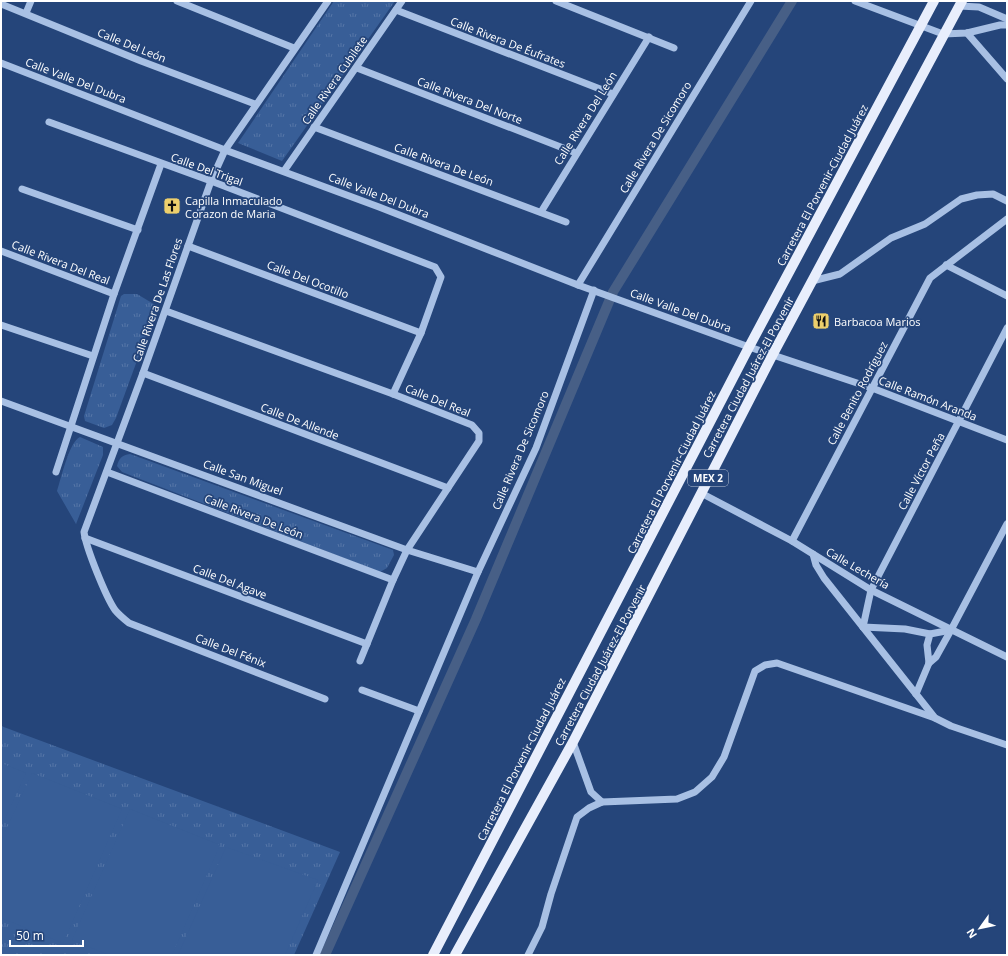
<svg xmlns="http://www.w3.org/2000/svg" width="1008" height="956" font-family="'Open Sans',sans-serif">
	<defs>
		<pattern id="grass-tufts" width="24" height="20" patternUnits="userSpaceOnUse"><rect width="24" height="20" fill="#385e97"/><path d="M3 7l-1-3M5 7V3M7 7l1-3M15 17l-1-3M17 17v-4M19 17l1-3" fill="none" stroke="#5676a7"/></pattern>
	</defs>
	<rect width="100%" height="100%" fill="#25457a"/>
	<g fill="url(#grass-tufts)">
		<path d="M334,1H395L282,161L238,143Z"/>
		<path d="M124,294H137L157,306L116,418L112,425L104,428L85,421L84,416L121,296Z"/>
		<path d="M80,437L103,447V455L76,524L57,491C61,479 69,442 80,437Z"/>
		<path d="M130,454L393,550L394,555L387,568L380,572L122,472L117,466C119,458 122,455 130,454Z"/>
		<path d="M1,726L340,852L294,955H1Z"/>
	</g>
	<g fill="#385e97">
		<path d="M1,763L26,773L1,827Z"/>
		<path d="M32,773L122,809L63,943L1,918V841Z"/>
		<path d="M130,809L220,845L172,955H109L72,940Z"/>
		<path d="M226,847L318,880L285,955H178Z"/>
	</g>
	<g fill="none" stroke-linecap="round" stroke-linejoin="round">
		<path stroke="#475f86" stroke-width="10" d="M325,955L476,619L613,292L792,1"/>
		<g stroke="#a8c0e4" stroke-width="7">
			<path d="M177,1L294,48"/>
			<path d="M556,1L674,48"/>
			<path d="M855,1L943,34L967,33L1000,25H1007"/>
			<path d="M1,4L141,61L255,104"/>
			<path d="M959,6L979,7L1007,19"/>
			<path d="M396,10L613,94"/>
			<path d="M26,13L31,1"/>
			<path d="M967,33L1007,79"/>
			<path d="M1,63L225,150L379,207L578,285L749,347L872,388L1007,440"/>
			<path d="M357,68L576,153"/>
			<path d="M49,122L211,181L435,267L441,277L421,333L393,394"/>
			<path d="M314,127L566,222"/>
			<path d="M284,171L402,1"/>
			<path d="M22,189L138,230"/>
			<path d="M541,212L649,37"/>
			<path d="M188,246L421,333"/>
			<path d="M1,251L114,294"/>
			<path d="M946,265L1007,296"/>
			<path d="M812,281L840,274L891,238L925,224L961,199L977,195L993,194L1007,201"/>
			<path d="M578,285L751,1"/>
			<path d="M166,311L393,394L472,425L479,433V441L407,550L393,580L360,661"/>
			<path d="M1,325L93,356"/>
			<path d="M143,373L448,488"/>
			<path d="M1,401L407,550L478,572"/>
			<path d="M56,472L114,294L161,164"/>
			<path d="M107,472L393,580"/>
			<path d="M701,493L792,541L871,590L1007,657"/>
			<path d="M85,538L367,644"/>
			<path d="M792,541L930,278L1007,219"/>
			<path d="M813,554L816,565L824,578L935,718L951,726L1007,745"/>
			<path d="M930,634L905,629L863,627L871,590L1007,328"/>
			<path d="M929,663L936,657L951,630L1007,524"/>
			<path d="M362,690L419,711"/>
			<path d="M916,694L929,663L927,645L930,634L951,630"/>
			<path d="M325,699L129,623C124,619 119,615 115,610C106,597 86,548 84,532L143,373L211,181L225,150L328,1"/>
			<path d="M573,742L591,792L602,802"/>
			<path d="M316,955L478,572L536,448L594,290"/>
			<path d="M528,955L542,927L551,894L577,817L589,808L602,802L677,799L695,792L712,777L724,757L755,671L765,665L777,663L935,718"/>
		</g>
		<g stroke="#e8eefc" stroke-width="10">
			<path d="M433,955L749,347L934,1"/>
			<path d="M455,955L573,742L773,354L962,1"/>
		</g>
	</g>
	<defs>
		<g id="church-square" transform="scale(0.9)"><rect x="-9" y="-9" width="18" height="18" rx="4" fill="#edcf6c" stroke="#25457a"/><path d="M-1.2-6h2.4v3.5h3.3v2.4h-3.3V6h-2.4V-.1h-3.3v-2.4h3.3Z" fill="#111"/></g>
		<g id="restaurant-square" transform="scale(0.9)"><rect x="-9" y="-9" width="18" height="18" rx="4" fill="#edcf6c" stroke="#25457a"/><path d="M-5-6h1v4h1v-4h1v4h1v-4h1v5L-1.5 .5V6h-2V.5L-5-1ZM5-6V6H3V1.5H1.5Q1.5-4 5-6Z" fill="#111"/></g>
	</defs>
	<g fill-rule="evenodd">
		<use href="#church-square" x="172" y="206"/>
		<use href="#restaurant-square" x="821" y="321"/>
	</g>
	<g text-anchor="middle" dominant-baseline="central" stroke-width="3.5" stroke-linejoin="round" paint-order="stroke">
		<rect fill="#25457a" stroke="#bec7d7" stroke-width="1" x="688" y="470" width="40" height="16" rx="3"/>
		<g font-size="10" font-weight="bold" fill="#fff">
			<text x="708" y="478">MEX 2</text>
		</g>
		<g font-size="11" fill="#fff" stroke="#25457a">
			<text transform="translate(508 42) rotate(21)">Calle Rivera De Éufrates</text>
			<text transform="translate(132 45) rotate(22)">Calle Del León</text>
			<text transform="translate(76 80) rotate(21)">Calle Valle Del Dubra</text>
			<text transform="translate(334 80) rotate(-55)">Calle Rivera Cubilete</text>
			<text transform="translate(470 100) rotate(21)">Calle Rivera Del Norte</text>
			<text transform="translate(585 118) rotate(-58)">Calle Rivera Del León</text>
			<text transform="translate(655 137) rotate(-59)">Calle Rivera De Sicomoro</text>
			<text transform="translate(444 164) rotate(20)">Calle Rivera De León</text>
			<text transform="translate(207 169) rotate(20)">Calle Del Trigal</text>
			<text transform="translate(822 185) rotate(-62)">Carretera El Porvenir-Ciudad Juárez</text>
			<text transform="translate(379 195) rotate(21)">Calle Valle Del Dubra</text>
			<text transform="translate(61 262) rotate(21)">Calle Rivera Del Real</text>
			<text transform="translate(308 279) rotate(21)">Calle Del Ocotillo</text>
			<text transform="translate(157 300) rotate(-71)">Calle Rivera De Las Flores</text>
			<text transform="translate(681 310) rotate(20)">Calle Valle Del Dubra</text>
			<text transform="translate(748 377) rotate(-62)">Carretera Ciudad Juárez-El Porvenir</text>
			<text transform="translate(857 393) rotate(-62)">Calle Benito Rodríguez</text>
			<text transform="translate(928 398) rotate(21)">Calle Ramón Aranda</text>
			<text transform="translate(438 400) rotate(22)">Calle Del Real</text>
			<text transform="translate(300 421) rotate(21)">Calle De Allende</text>
			<text transform="translate(520 450) rotate(-67)">Calle Rivera De Sicomoro</text>
			<text transform="translate(921 471) rotate(-62)">Calle Víctor Peña</text>
			<text transform="translate(671 472) rotate(-63)">Carretera El Porvenir-Ciudad Juárez</text>
			<text transform="translate(243 477) rotate(20)">Calle San Miguel</text>
			<text transform="translate(254 516) rotate(21)">Calle Rivera De León</text>
			<text transform="translate(858 568) rotate(30)">Calle Lechería</text>
			<text transform="translate(230 581) rotate(21)">Calle Del Agave</text>
			<text transform="translate(231 650) rotate(21)">Calle Del Fénix</text>
			<text transform="translate(600 665) rotate(-62)">Carretera Ciudad Juárez-El Porvenir</text>
			<text transform="translate(521 759) rotate(-63)">Carretera El Porvenir-Ciudad Juárez</text>
		</g>
		<g font-size="11" fill="#fff" stroke="#25457a" text-anchor="start">
			<text x="185" y="200">Capilla Inmaculado<tspan x="185" dy="13">Corazon de Maria</tspan></text>
			<text x="834" y="321">Barbacoa Marios</text>
		</g>
	</g>
	<rect width="1008" height="956" fill="none" stroke="#ffffff" stroke-width="4"/>
	<g transform="translate(980 928) rotate(237)" stroke="#25457a" stroke-width="3" paint-order="stroke">
	<path d="M0-3L7 15L0 10L-7 15Z" fill="#ffffff"/>
	<text y="-6" font-size="11" font-weight="bold" text-anchor="middle" fill="#ffffff">N</text>
	</g>
	<path d="M10 940v6h73v-6" fill="none" stroke="#ffffff" stroke-width="2"/>
	<text x="16" y="940" font-size="12" fill="#ffffff" stroke="#25457a" stroke-width="3" paint-order="stroke">50 m</text>
</svg>
